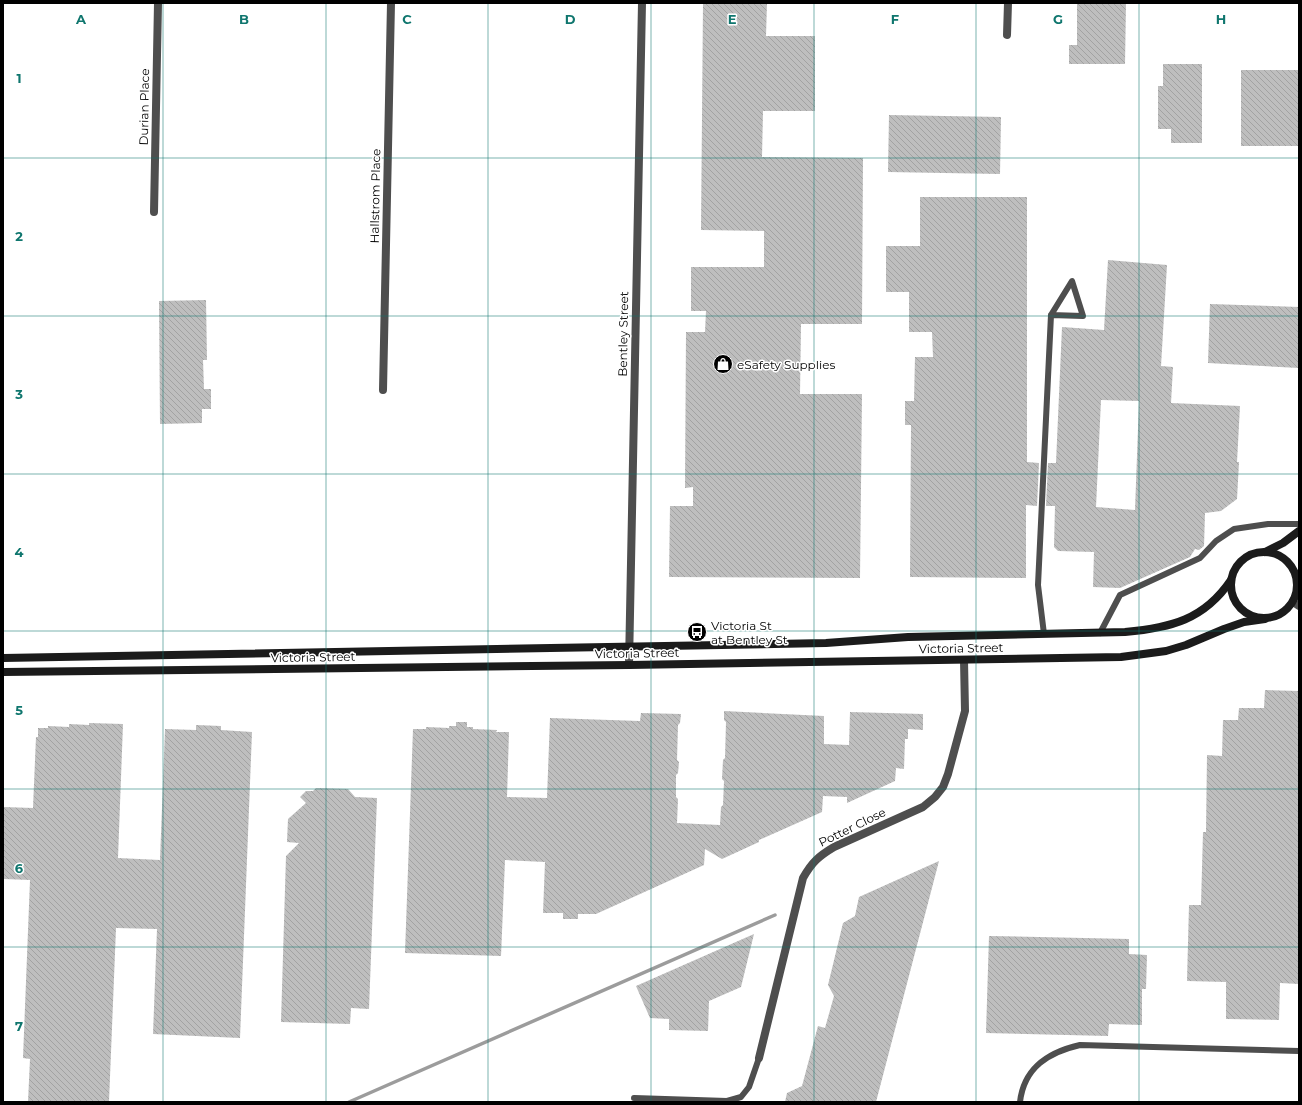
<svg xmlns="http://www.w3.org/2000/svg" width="1302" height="1105" font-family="Montserrat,sans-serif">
	<defs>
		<pattern id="building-back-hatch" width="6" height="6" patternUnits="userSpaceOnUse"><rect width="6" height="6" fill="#bebebe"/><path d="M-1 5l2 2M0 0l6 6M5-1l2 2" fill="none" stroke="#a2a2a2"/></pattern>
	</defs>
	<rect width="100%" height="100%" fill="#fff"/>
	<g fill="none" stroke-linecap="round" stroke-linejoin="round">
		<path stroke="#9c9c9c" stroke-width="3.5" d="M349,1102L775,915"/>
	</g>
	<g fill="url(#building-back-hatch)" fill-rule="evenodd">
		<path d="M703,3H767L766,36H815V111H763L762,157L863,158L862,324H801L800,394H862L860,578L669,577L670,506H693V487L685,488L686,332H705L706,311H691V267H764V231L701,230Z"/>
		<path d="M1077,3H1126L1125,64H1069V45H1077Z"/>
		<path d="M1163,64H1202V143H1171V129H1158V86H1163Z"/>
		<rect x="1241" y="70" width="58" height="76"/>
		<path d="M889,115L1001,117L1000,174L888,172Z"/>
		<path d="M920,197H1027V462L1039,463L1037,506L1026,505V578L910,577L911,425H905V401H914L915,357H933L932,332H909V292H886V246H920Z"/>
		<path d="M1108,260L1167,265L1161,366L1173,367L1171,403L1240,406L1237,462H1239L1237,499L1221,511L1205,513L1204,546L1199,550L1195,549L1190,557L1120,588L1093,587L1094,552L1058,551L1054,547L1055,506H1046L1048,463H1056L1062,327L1104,330ZM1101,400L1139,401L1135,510L1096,507Z"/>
		<path d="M206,300L207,360H203L204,389H211V409H202V423L160,424L159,301Z"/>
		<path d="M1210,304L1299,307V368L1208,363Z"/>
		<path d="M1265,690L1299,691V984L1280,983L1279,1020L1226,1019V982L1187,981L1189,905H1201L1203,832H1206L1207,755L1222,756L1223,720H1238L1239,708H1264Z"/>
		<path d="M724,711L824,716V744L849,745L850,712L923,714V730L908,729V739H905L904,769L896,768L895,781L847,803V797L823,796L822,812L759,840V842L722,859L705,849L704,865L596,914H578V919H563V913H543L545,862L505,860L501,956L405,953L413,729H426V727L449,728V726H456V722H467V727H473V729L497,730L496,732H509L507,797L547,798L550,718L640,721L641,713L681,714L680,723L678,725L677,760L679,762L678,773L676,775V797L678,799L677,823L720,825L721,807L723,805L724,781L722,779L723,760L725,758L726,722L724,720Z"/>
		<path d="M89,723L123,724L118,858L160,860L165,729L196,730V725L221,726V730L252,732L240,1038L153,1034L157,929L116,928L109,1102H28L30,1059L23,1058L30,880L3,879V807L33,808L36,737H38V728H48V726L69,727V724L89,725Z"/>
		<path d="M316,788L348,789L355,797L377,798L369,1009L351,1008L350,1024L281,1022L286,856L299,843L287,842L288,819L306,803L300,797L306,791H313Z"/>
		<path d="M939,861L876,1102H785L787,1093L802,1086L818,1026L825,1028L834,996L828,985L843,923L855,916L859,897Z"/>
		<path d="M754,934L741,987L709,1001L708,1031L669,1030V1019L650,1018L636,986Z"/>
		<path d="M989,936L1129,939V954L1147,955L1146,989H1142V1025L1109,1024L1108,1036L986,1033Z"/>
	</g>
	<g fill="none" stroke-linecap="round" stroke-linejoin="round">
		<g stroke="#4e4e4e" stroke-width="6">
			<path d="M1100,633L1120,595L1200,558L1216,541L1234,529L1268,524H1299"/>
			<path d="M1044,634L1038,585L1051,315L1083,316L1072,281L1051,315"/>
			<path d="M634,1098L727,1101L741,1097L749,1087L759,1058"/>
			<path d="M1020,1102C1024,1067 1049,1052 1080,1045L1299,1051"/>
		</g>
		<g stroke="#4e4e4e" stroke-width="8">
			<path d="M1007,35L1008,3"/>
			<path d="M154,212L158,3"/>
			<path d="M383,390L391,3"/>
			<path d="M1293,602L1299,606"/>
			<path d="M629,665L642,3"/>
			<path d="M759,1058L803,878C812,862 819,856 834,847L923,807L935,797L943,787L948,774L965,711L964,660"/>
		</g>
		<g stroke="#1b1b1b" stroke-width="8">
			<circle cx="1264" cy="585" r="33"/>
			<path d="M1265,552L1283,543L1299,531"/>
			<path d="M3,658L826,643L908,637L1125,632C1170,628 1204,620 1231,580"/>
			<path d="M3,672L629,665L1121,657L1166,651L1186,645L1224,629L1244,622L1265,619"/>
		</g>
	</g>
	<path fill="none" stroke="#0f766e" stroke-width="1" stroke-opacity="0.55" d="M163,3V1102M326,3V1102M488,3V1102M651,3V1102M814,3V1102M976,3V1102M1139,3V1102M3,158H1299M3,316H1299M3,474H1299M3,631H1299M3,789H1299M3,947H1299"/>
	<defs>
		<g id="shop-disc" transform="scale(1)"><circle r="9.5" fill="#000" stroke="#fff"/><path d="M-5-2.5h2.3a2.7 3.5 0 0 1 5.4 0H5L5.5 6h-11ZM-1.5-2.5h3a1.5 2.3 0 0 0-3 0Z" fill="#fff"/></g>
		<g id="bus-disc" transform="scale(1)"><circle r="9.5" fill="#000" stroke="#fff"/><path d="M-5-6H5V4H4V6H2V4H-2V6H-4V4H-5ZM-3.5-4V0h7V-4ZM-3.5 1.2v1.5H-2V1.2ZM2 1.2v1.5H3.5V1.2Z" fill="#fff"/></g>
	</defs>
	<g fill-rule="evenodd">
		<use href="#shop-disc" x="723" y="364"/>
		<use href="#bus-disc" x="697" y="632"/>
	</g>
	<g text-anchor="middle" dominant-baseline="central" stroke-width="3" stroke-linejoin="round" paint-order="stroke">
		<g font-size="12" fill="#000" stroke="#fff">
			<text transform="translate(144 107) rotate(-89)">Durian Place</text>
			<text transform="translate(375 196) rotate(-89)">Hallstrom Place</text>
			<text transform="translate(623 334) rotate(-89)">Bentley Street</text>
			<text transform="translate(961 648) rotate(-1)">Victoria Street</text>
			<text transform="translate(637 653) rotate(-1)">Victoria Street</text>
			<text transform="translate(313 657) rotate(-1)">Victoria Street</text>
			<text transform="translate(852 827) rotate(-26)">Potter Close</text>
		</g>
		<g font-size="12" fill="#000" stroke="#fff" text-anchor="start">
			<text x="737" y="364">eSafety Supplies</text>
			<text x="711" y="625">Victoria St<tspan x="711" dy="14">at Bentley St</tspan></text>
		</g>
	</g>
	<g font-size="13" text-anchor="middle" font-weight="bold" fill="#0f766e" stroke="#fff" stroke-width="3" stroke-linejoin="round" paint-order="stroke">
		<text x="81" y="24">A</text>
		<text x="244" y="24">B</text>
		<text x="407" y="24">C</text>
		<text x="570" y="24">D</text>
		<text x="732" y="24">E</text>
		<text x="895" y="24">F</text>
		<text x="1058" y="24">G</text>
		<text x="1221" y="24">H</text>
		<text x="19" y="83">1</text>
		<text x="19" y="241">2</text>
		<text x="19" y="399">3</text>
		<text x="19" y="557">4</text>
		<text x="19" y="715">5</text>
		<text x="19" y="873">6</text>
		<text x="19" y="1031">7</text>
	</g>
	<rect width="1302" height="1105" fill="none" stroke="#000000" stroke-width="8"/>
</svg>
